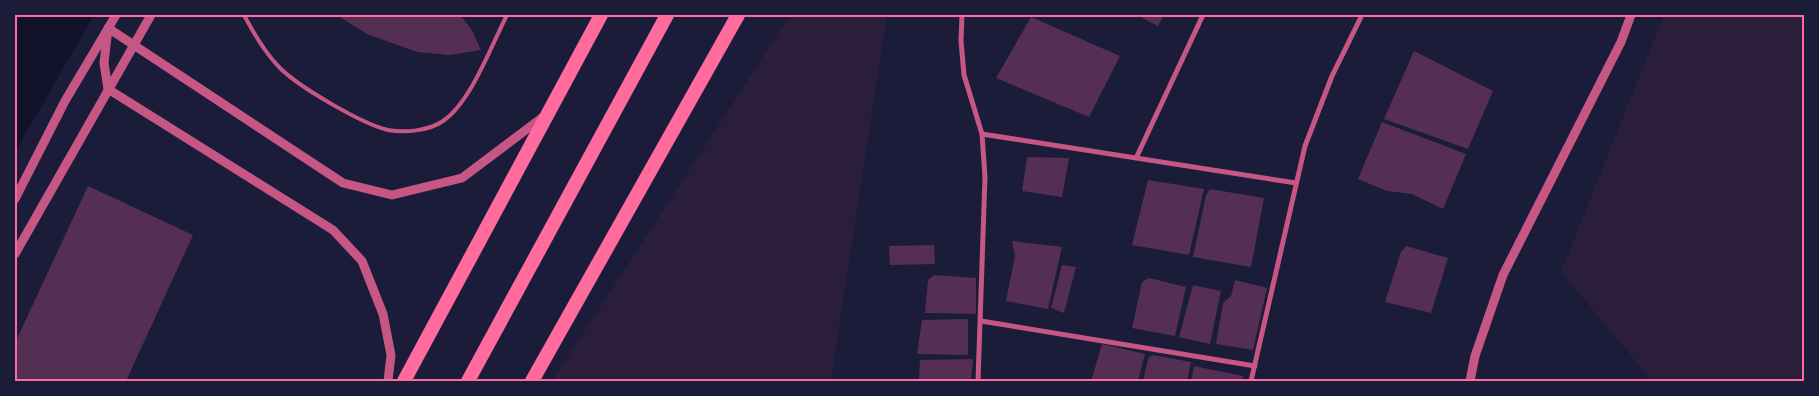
<svg xmlns="http://www.w3.org/2000/svg" width="1819" height="396" font-family="Jost,sans-serif">
	<rect width="100%" height="100%" fill="#1b1b3a"/>
	<g fill="#2a1e3b">
		<path d="M790,15H887L831,381H552Z"/>
		<path d="M1664,15H1804V381H1652L1561,272Z"/>
	</g>
	<path fill="#12122b" d="M15,15H94L15,152Z"/>
	<g fill="#542f53">
		<path d="M337,15H460L472,30L481,50L450,55L417,52L367,34Z"/>
		<path d="M1137,15H1164L1158,26Z"/>
		<path d="M1031,17L1120,56L1089,117L996,78Z"/>
		<path d="M1414,51L1493,91L1468,149L1384,119Z"/>
		<path d="M1382,122L1466,154L1443,209L1412,194L1387,191L1358,179Z"/>
		<path d="M1027,157L1069,158L1062,197L1022,191Z"/>
		<path d="M1148,180L1204,189L1189,255L1132,245Z"/>
		<path d="M88,186L193,235L126,381H15V343Z"/>
		<path d="M1210,189L1264,198L1251,267L1193,257L1206,195Z"/>
		<path d="M1012,241L1062,247L1048,309L1006,301L1015,256Z"/>
		<path d="M934,245L935,264L890,265L889,246Z"/>
		<path d="M1406,246L1448,258L1431,313L1385,302L1401,252Z"/>
		<path d="M1062,265L1076,267L1064,313L1051,308Z"/>
		<path d="M934,275L976,278V314L925,313L928,280Z"/>
		<path d="M1149,278L1186,287L1175,336L1132,328L1142,282Z"/>
		<path d="M1235,280L1267,288L1253,350L1216,344L1223,303L1231,296Z"/>
		<path d="M1193,285L1221,291L1210,344L1179,337Z"/>
		<path d="M968,319V355L917,354L922,320Z"/>
		<path d="M1102,344L1145,354L1138,381H1091Z"/>
		<path d="M1152,355L1191,362L1187,381H1143L1148,359Z"/>
		<path d="M973,359L971,381H919L920,360Z"/>
		<path d="M1194,366L1243,376L1242,381H1191Z"/>
	</g>
	<g fill="none" stroke-linecap="round" stroke-linejoin="round">
		<path stroke="#c65784" stroke-width="4" d="M244,15C254,34 265,53 280,68C299,87 362,124 388,130C404,133 429,131 443,121C471,102 491,46 507,15"/>
		<g stroke="#c65784" stroke-width="5">
			<path d="M962,15L961,41L964,75L982,134L985,177L978,381"/>
			<path d="M982,134L1296,183"/>
			<path d="M1137,156L1203,15"/>
			<path d="M981,321L1255,366"/>
			<path d="M1251,381L1305,146L1332,76L1362,15"/>
		</g>
		<g stroke="#c65784" stroke-width="9">
			<path d="M15,199L65,101L116,15"/>
			<path d="M15,254L151,15"/>
			<path d="M388,381L391,355L383,314L362,261L333,230L108,89L104,63L108,28L343,183L392,195L462,178L543,117"/>
			<path d="M1470,381L1475,356L1503,275L1621,42L1631,15"/>
		</g>
		<g stroke="#ff6b9d" stroke-width="14">
			<path d="M404,381L601,15"/>
			<path d="M468,381L667,15"/>
			<path d="M532,381L738,15"/>
		</g>
	</g>
	<rect width="1819" height="396" fill="none" stroke="#1b1b3a" stroke-width="32"/>
	<rect x="16" y="16" width="1787" height="364" fill="none" stroke="#ff6b9d" stroke-width="2"/>
</svg>
